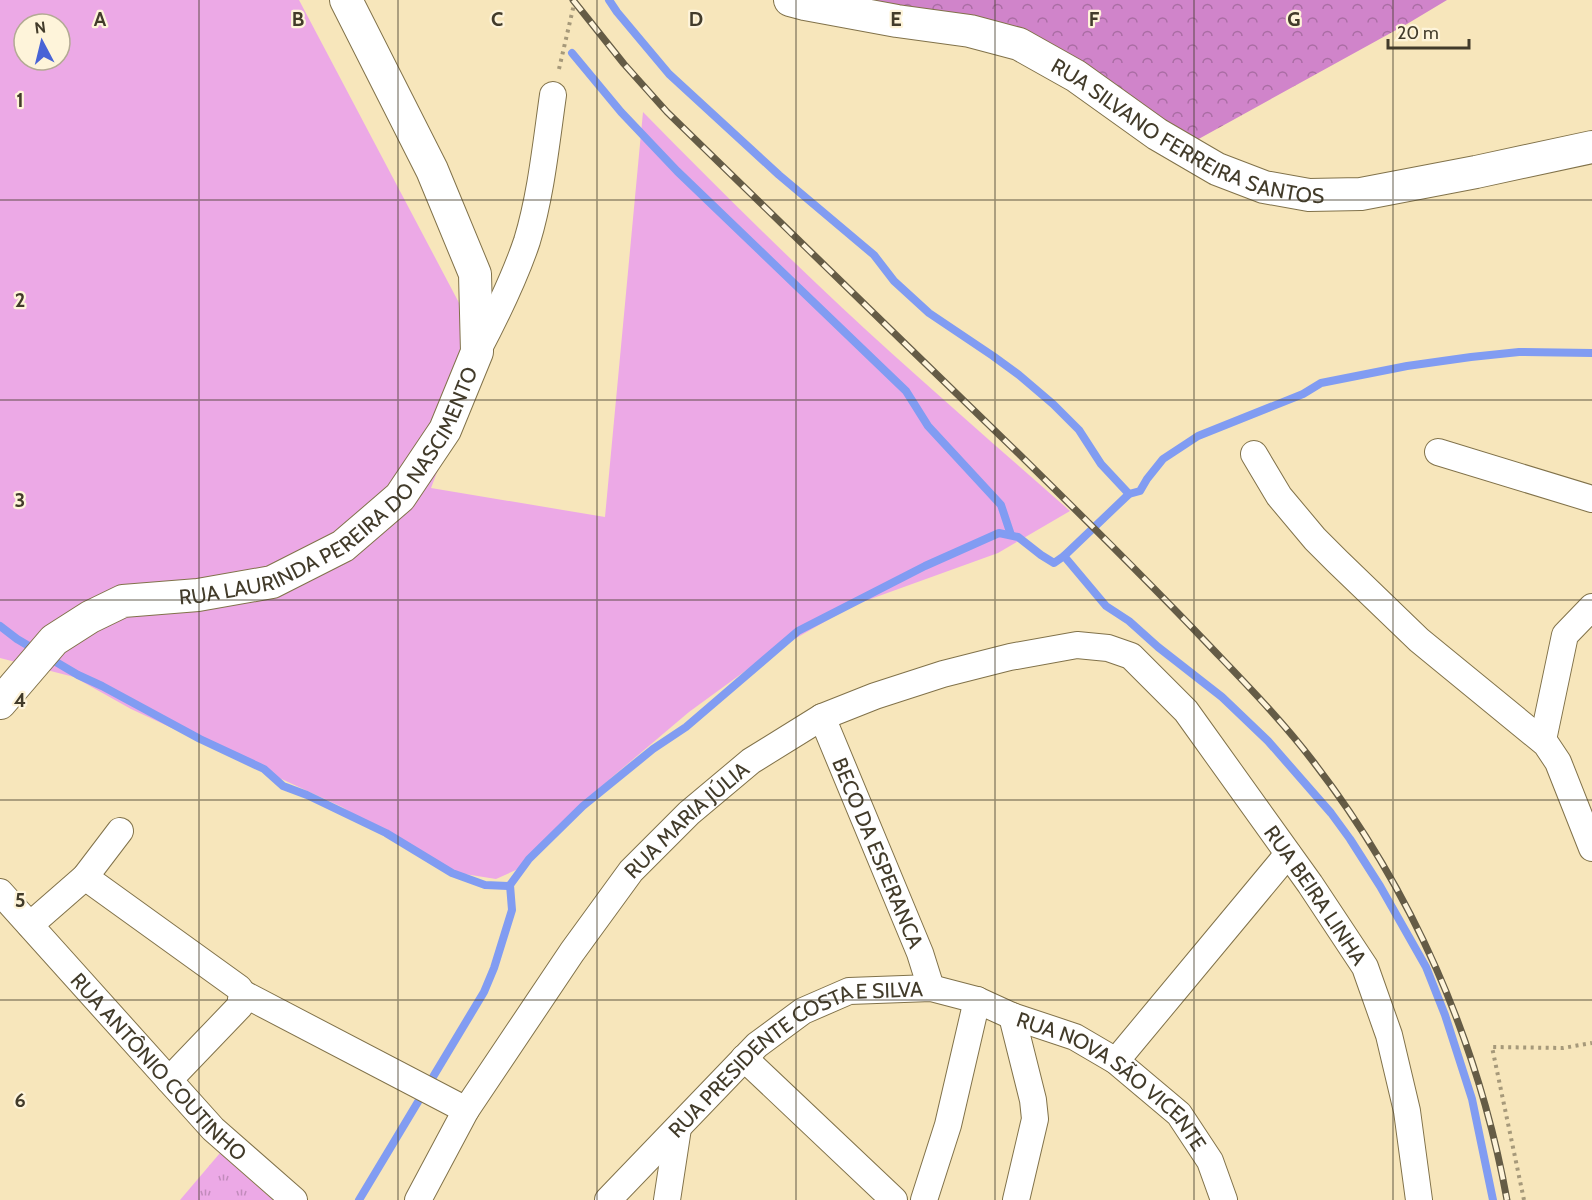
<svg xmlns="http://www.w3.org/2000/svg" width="1592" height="1200" font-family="Cabin,sans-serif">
	<defs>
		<pattern id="forest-crowns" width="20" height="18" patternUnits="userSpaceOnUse" patternTransform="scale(1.5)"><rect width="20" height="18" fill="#d084ca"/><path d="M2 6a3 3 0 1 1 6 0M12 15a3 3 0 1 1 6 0" fill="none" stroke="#aa6da4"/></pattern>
		<pattern id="park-tufts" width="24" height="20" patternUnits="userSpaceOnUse" patternTransform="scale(1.5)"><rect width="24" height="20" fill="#eca9e6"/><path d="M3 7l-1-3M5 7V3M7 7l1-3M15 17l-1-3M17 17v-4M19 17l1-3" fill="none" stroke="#c18bbb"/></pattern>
	</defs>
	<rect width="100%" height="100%" fill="#f7e6bb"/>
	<path fill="#eca9e6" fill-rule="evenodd" d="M0,0H299L476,335L467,393L431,488L605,517L643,112C700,170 758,228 817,284C899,362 985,436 1070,511L998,553L854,605L770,653L689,712L611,778L550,834L518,869L496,879L452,872L342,807L131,709L74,677L0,658ZM24,24H60V60H24Z"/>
	<path fill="url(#forest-crowns)" d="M827,0H1447L1407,24L1195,141L1091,73Z"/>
	<path fill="url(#park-tufts)" d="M220,1153L273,1200H180Z"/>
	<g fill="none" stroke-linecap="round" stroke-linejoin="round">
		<g stroke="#819cf2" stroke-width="8">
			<path d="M609,0L617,12L669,74L779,175L874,255L894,281L929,313L993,356L1019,375L1053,404L1079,430L1101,464L1129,494"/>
			<path d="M572,53L621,112L677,171L906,391L928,426L1001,505L1011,535"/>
			<path d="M1064,556L1106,606L1129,621L1158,647L1222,697L1268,741L1331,813L1350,839L1380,886L1426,967L1445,1015L1472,1099L1493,1200"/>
			<path d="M0,626L17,639L78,675L102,686L200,739L264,769L283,786L307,795L386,833L452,873L485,885L508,886L510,885"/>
			<path d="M359,1200L484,992L494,968L512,910L510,885L529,859L583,806L653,749L686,727L798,631L925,566L999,533L1018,537L1041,555L1054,563L1064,556L1129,494L1140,491L1147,479L1163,459L1198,436L1303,394L1321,383L1407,366L1471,357L1519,352L1592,353"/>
		</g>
		<g stroke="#81724a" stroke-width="28">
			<g id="minor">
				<path d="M477,352C496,316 514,280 527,241C541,195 546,144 553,95"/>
				<path d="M1438,452L1592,499"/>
				<path d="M1254,454L1279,496L1315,539L1337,561L1419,640L1546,744L1558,762L1592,848"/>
				<path id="s1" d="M822,717L920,953L931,988"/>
				<path d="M1543,740L1565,635L1592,607"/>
				<path d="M85,877L239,988L242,993L240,1006L169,1080"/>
				<path id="s2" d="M0,892L213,1129L294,1200"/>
				<path d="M30,925L85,877L120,831"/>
				<path d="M242,993L466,1110"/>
				<path d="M1012,1016L1033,1100L1035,1119L1016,1200"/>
				<path d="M744,1058L894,1200"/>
				<path d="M1116,1061L1288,854"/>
				<path id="s3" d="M418,1200L466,1110L572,952L631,871L689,813L751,761L822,717L875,696L943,674L1010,657L1077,645L1108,648L1131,656L1186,711L1310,884L1365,967L1389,1035L1407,1111L1419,1200"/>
				<path id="s4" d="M608,1200L757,1045L803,1011L849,991L931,988L977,1000L1012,1016L1075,1037L1116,1061L1179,1114L1210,1161L1224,1200"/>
				<path d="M667,1200L678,1128"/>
				<path d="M924,1200L948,1125L977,1000"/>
			</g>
		</g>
		<g stroke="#81724a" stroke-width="34">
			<g id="tertiary">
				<path id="s5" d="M790,0L805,4L897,21L970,31L1019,44L1076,76L1157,134L1217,169L1264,187L1309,195L1361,194L1476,172L1592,147"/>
				<path id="s6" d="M0,703L54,640L90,617L123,601L198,595L272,582L343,546L400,497L445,430L477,352L475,274L432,170L346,0"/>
			</g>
		</g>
		<g stroke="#a6997a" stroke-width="4" stroke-dasharray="3 4.5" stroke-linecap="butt">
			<path d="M559,69L575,0"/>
			<path d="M1524,1200L1492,1047L1563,1048L1592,1043"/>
		</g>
		<use href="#minor" stroke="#fff" stroke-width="26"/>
		<use href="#tertiary" stroke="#fff" stroke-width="32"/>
		<g stroke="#655c46" stroke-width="7">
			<path id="rail" d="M573,0L624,64L667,112C784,226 902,341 1020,455C1082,516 1144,577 1204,640C1241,679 1279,717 1312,760C1412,889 1478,1040 1507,1200"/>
		</g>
		<use href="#rail" stroke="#fef4da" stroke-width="4.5" stroke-dasharray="14" stroke-linecap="butt"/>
	</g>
	<path fill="none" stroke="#423b2a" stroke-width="1.5" stroke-opacity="0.55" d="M199,0V1200M398,0V1200M597,0V1200M796,0V1200M995,0V1200M1194,0V1200M1393,0V1200M0,200H1592M0,400H1592M0,600H1592M0,800H1592M0,1000H1592"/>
	<g text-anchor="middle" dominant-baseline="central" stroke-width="4.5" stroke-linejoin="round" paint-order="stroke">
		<g font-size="21" fill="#423b2a" stroke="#fef4da">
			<text stroke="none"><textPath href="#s5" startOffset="426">RUA SILVANO FERREIRA SANTOS</textPath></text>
			<text stroke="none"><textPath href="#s6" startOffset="417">RUA LAURINDA PEREIRA DO NASCIMENTO</textPath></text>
			<text stroke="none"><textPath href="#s3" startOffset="468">RUA MARIA JÚLIA</textPath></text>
			<text stroke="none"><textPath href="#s1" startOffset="147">BECO DA ESPERANCA</textPath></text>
			<text stroke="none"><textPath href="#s3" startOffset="1263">RUA BEIRA LINHA</textPath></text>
			<text stroke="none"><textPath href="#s2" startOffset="236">RUA ANTÔNIO COUTINHO</textPath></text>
			<text stroke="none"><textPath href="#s4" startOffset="244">RUA PRESIDENTE COSTA E SILVA</textPath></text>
			<text stroke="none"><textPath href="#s4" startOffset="612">RUA NOVA SÃO VICENTE</textPath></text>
		</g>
	</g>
	<g font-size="20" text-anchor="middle" font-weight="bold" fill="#423b2a" stroke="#fef4da" stroke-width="4.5" stroke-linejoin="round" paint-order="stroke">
		<text x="100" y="26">A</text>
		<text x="298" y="26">B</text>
		<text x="497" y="26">C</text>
		<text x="696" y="26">D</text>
		<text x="896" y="26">E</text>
		<text x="1094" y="26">F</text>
		<text x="1294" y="26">G</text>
		<text x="20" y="107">1</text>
		<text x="20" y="307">2</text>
		<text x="20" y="507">3</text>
		<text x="20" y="707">4</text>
		<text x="20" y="907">5</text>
		<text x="20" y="1107">6</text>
	</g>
	<g transform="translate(42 42) rotate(353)"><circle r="28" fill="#fef4da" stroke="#b3aa94" stroke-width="1.5"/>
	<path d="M0-4.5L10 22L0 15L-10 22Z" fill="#4863d6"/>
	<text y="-9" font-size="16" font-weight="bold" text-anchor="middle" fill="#423b2a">N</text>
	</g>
	<path d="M1388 39v9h81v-9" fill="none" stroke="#423b2a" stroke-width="3"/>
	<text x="1397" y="39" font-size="18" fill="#423b2a" stroke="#fef4da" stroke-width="4.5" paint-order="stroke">20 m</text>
</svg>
